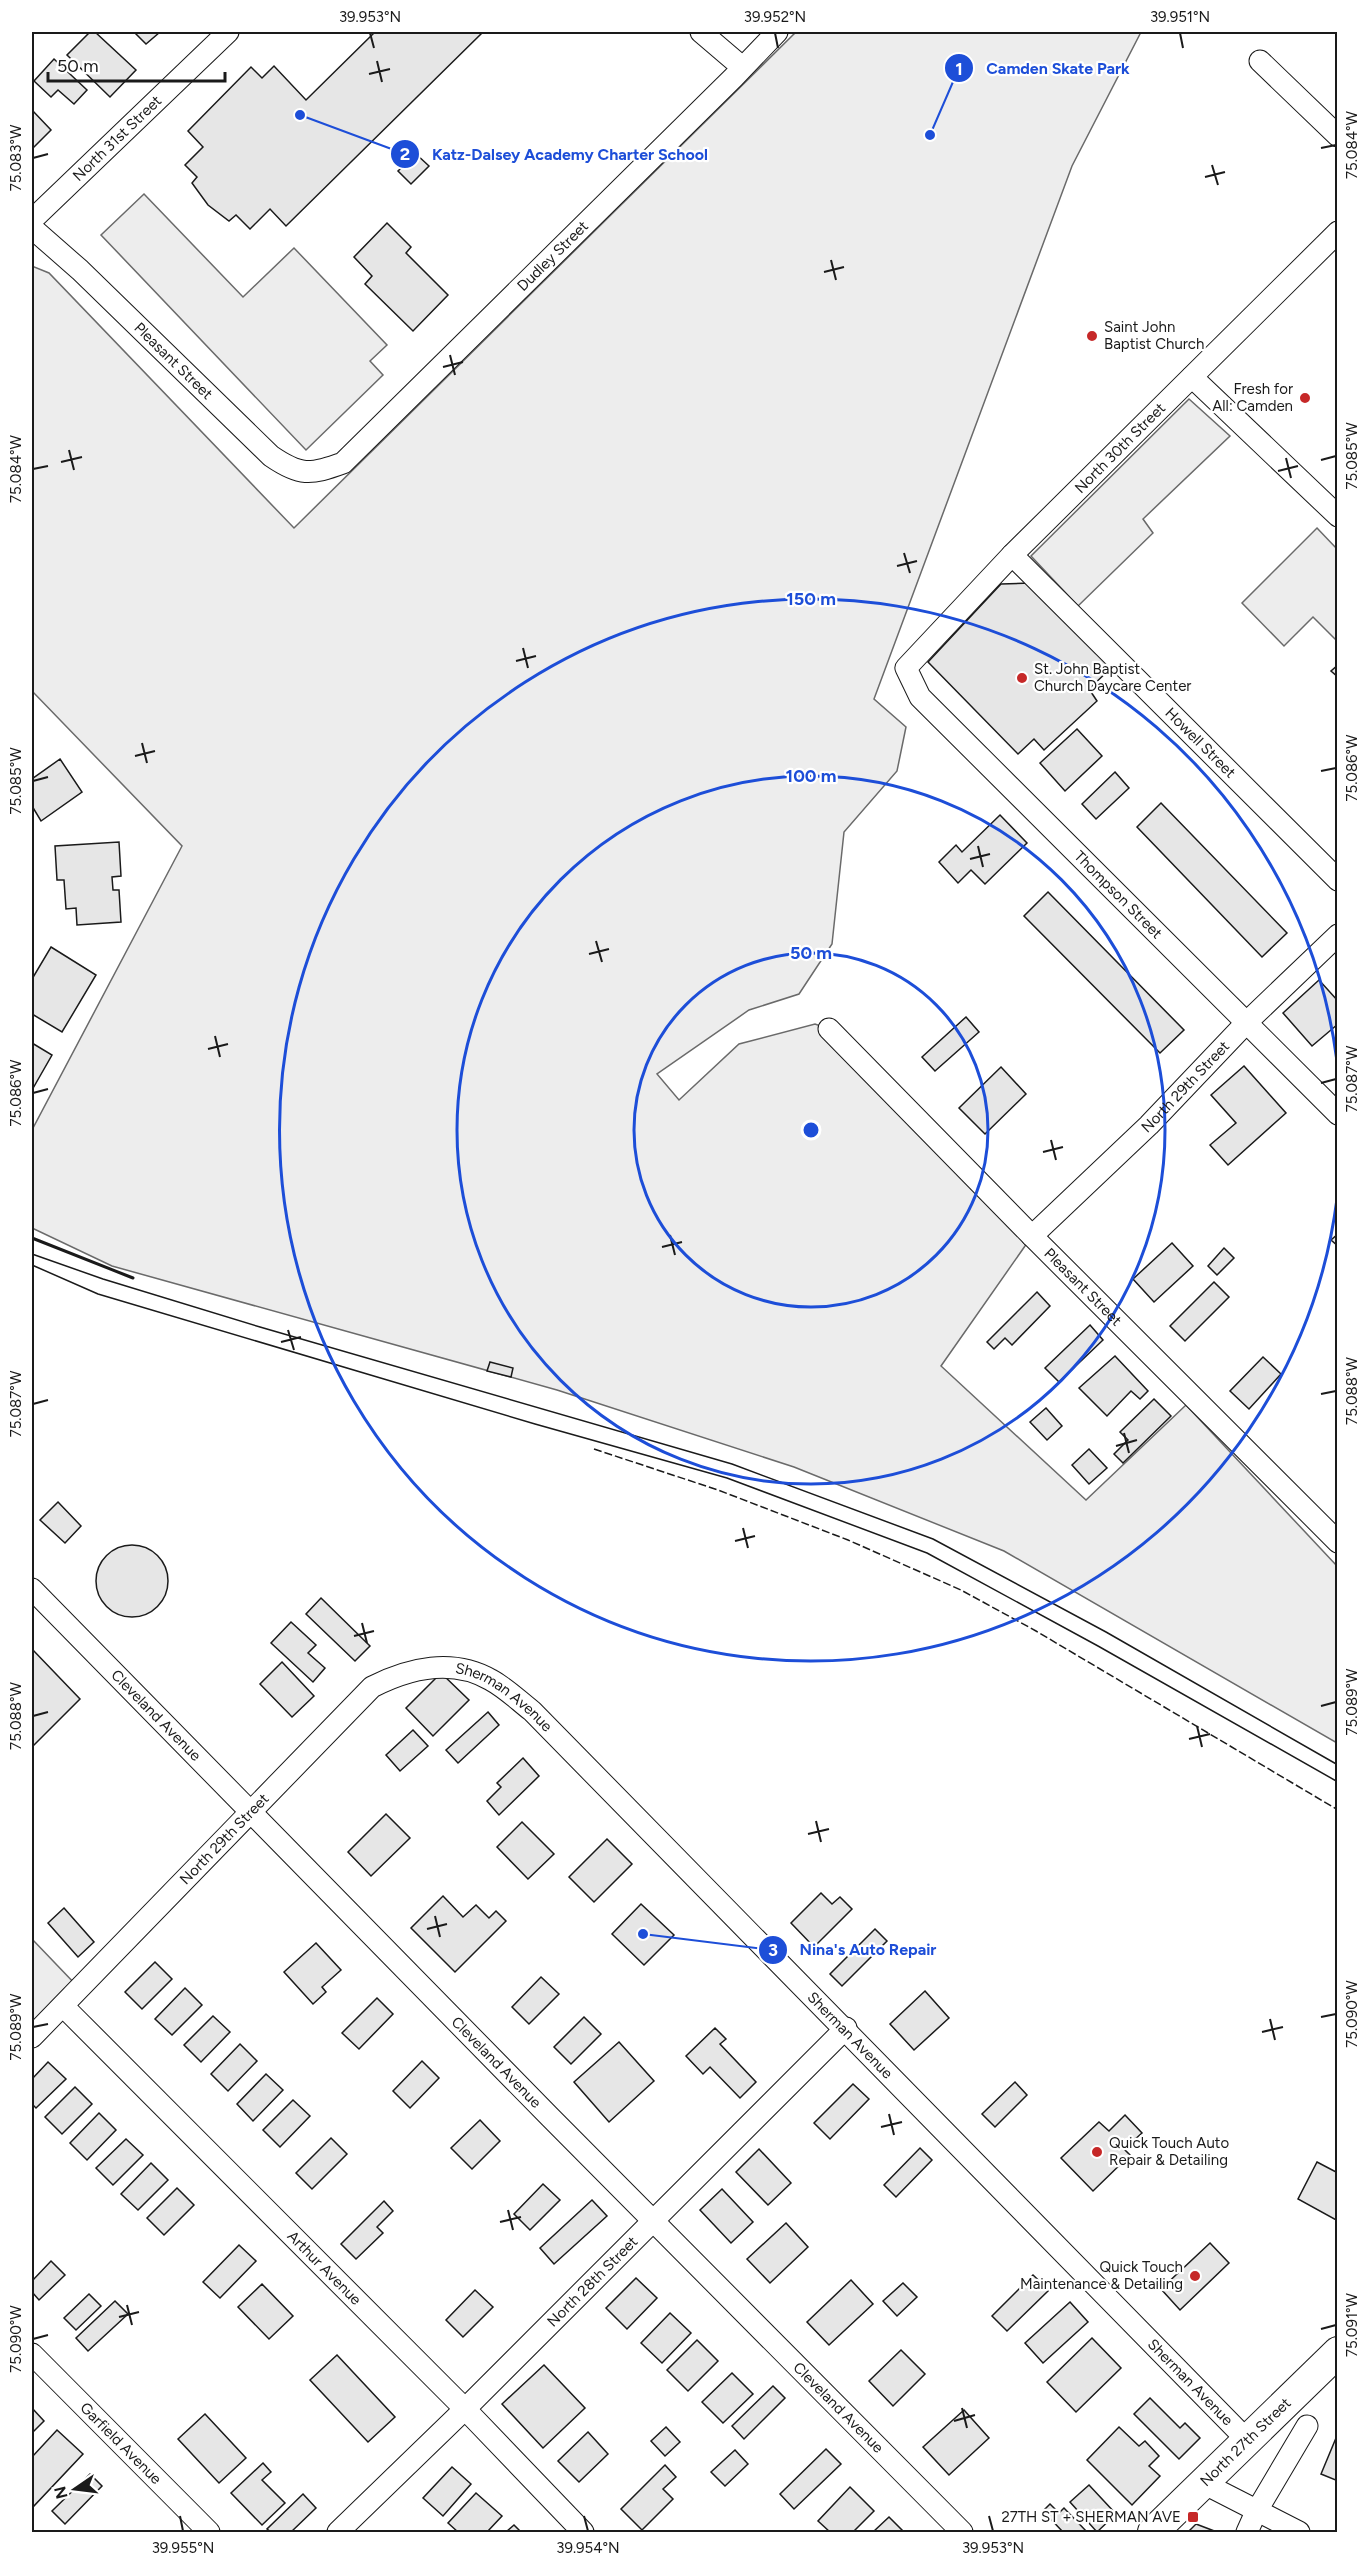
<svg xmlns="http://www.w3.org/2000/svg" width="1369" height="2564" font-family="Figtree,sans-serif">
	<rect width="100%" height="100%" fill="#fff"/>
	<g fill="#ededed" stroke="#6a6a6a" stroke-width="1.5">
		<path d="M796,32H1141L1072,166L874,699L906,727L897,771L844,832L832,944L799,994L749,1010L657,1074L679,1100L739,1044L815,1024L829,1029L1032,1236L941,1366L1086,1500L1186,1405L1337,1566V1743L1004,1551L794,1467L557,1390L112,1266L32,1228V1130L182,846L32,691V266L49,273L294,528Z"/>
		<path d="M144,194L243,297L294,248L387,345L370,361L383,375L306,450L101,235Z"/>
		<path d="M1189,399L1230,436L1143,519L1153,533L1078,606L1031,556Z"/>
		<path d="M1317,528L1337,549V641L1313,617L1284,646L1242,603Z"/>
		<path d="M32,1939L77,1986L32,2030Z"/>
	</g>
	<g fill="#e6e6e6" stroke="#1a1a1a" stroke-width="1.5">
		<path d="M90,32H95L136,70L110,97L67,55Z"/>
		<path d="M134,32H160L146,44Z"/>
		<path d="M375,32H483L286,226L270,209L250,229L236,215L229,221L208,205L192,183L197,177L185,165L203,147L188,131L251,67L262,78L274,66L306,100Z"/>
		<path d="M54,59L87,90L74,104L58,90L51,97L34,81Z"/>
		<path d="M32,110L51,130L32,149Z"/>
		<path d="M416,154L429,166L411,184L398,171Z"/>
		<path d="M387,223L411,247L406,253L448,295L413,331L365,284L372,276L354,257Z"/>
		<path d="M1031,583L1112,667L1089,689L1097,701L1044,750L1034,739L1018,754L928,662L1001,584Z"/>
		<path d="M1338,665V677L1331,671Z"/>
		<path d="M1077,729L1102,756L1065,791L1040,763Z"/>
		<path d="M60,759L82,792L41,821L32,806V779Z"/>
		<path d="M1115,772L1129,788L1096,819L1082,804Z"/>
		<path d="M1161,803L1287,933L1262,957L1137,827Z"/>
		<path d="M1000,815L1027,843L985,884L971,870L958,883L939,862L956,845L962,852Z"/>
		<path d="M119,842L121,876L112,877L113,890H119L121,922L77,925L76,908L66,909L64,880H57L55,846Z"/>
		<path d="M1048,892L1184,1030L1160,1053L1024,916Z"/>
		<path d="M51,947L96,975L62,1032L32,1014V979Z"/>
		<path d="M1319,980L1338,1001V1024L1312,1046L1283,1013Z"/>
		<path d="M966,1017L979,1032L935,1071L922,1057Z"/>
		<path d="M32,1043L52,1055L32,1090Z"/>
		<path d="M1244,1066L1286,1113L1228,1165L1210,1145L1236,1123L1211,1095Z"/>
		<path d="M1001,1067L1026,1094L985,1134L959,1108Z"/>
		<path d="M1338,1234V1246L1331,1240Z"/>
		<path d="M1172,1243L1193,1266L1154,1302L1133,1279Z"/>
		<path d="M1224,1248L1234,1258L1217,1275L1208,1266Z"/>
		<path d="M1214,1282L1229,1297L1185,1341L1170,1326Z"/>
		<path d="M1037,1292L1050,1306L1012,1345L1005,1338L994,1349L987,1342Z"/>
		<path d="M1090,1325L1103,1340L1059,1382L1045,1368Z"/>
		<path d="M1115,1356L1148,1391L1140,1399L1131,1391L1107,1416L1079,1388Z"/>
		<path d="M1263,1357L1281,1374L1249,1409L1230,1391Z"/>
		<path d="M490,1362L513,1368L511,1377L487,1371Z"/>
		<path d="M1154,1399L1171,1416L1123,1463L1114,1454L1128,1440L1120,1432Z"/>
		<path d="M1046,1408L1062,1426L1047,1440L1030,1422Z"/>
		<path d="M1089,1449L1107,1468L1089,1484L1072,1465Z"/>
		<path d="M58,1502L81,1526L65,1543L40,1520Z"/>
		<circle cx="132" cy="1581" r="36"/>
		<path d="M321,1598L370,1646L355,1661L306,1614Z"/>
		<path d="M291,1622L316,1645L308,1653L325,1668L313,1682L271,1643Z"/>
		<path d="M32,1649L80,1699L32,1747Z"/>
		<path d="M282,1662L314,1696L292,1717L260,1684Z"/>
		<path d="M441,1673L469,1700L433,1736L406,1708Z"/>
		<path d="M488,1712L499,1725L458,1763L446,1750Z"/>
		<path d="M413,1730L428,1746L400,1771L386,1755Z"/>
		<path d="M523,1758L539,1776L499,1815L487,1801L501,1787L497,1783Z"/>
		<path d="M386,1814L410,1838L371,1876L348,1852Z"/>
		<path d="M522,1822L554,1854L528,1879L497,1847Z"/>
		<path d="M607,1839L632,1864L594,1902L569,1877Z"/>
		<path d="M821,1893L832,1904L840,1897L852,1909L814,1947L791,1923Z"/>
		<path d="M443,1896L463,1917L476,1905L489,1918L496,1911L506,1921L455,1972L411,1928Z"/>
		<path d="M641,1904L674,1935L644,1965L612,1934Z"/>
		<path d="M64,1908L94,1942L78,1957L48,1923Z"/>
		<path d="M875,1929L887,1941L842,1986L830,1974Z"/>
		<path d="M316,1943L341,1970L322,1987L326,1992L313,2004L284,1972Z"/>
		<path d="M155,1962L172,1979L142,2009L125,1992Z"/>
		<path d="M541,1977L559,1994L529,2024L512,2007Z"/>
		<path d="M185,1988L202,2005L172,2035L155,2019Z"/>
		<path d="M925,1991L949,2018L914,2050L890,2024Z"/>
		<path d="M377,1998L393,2014L359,2049L342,2033Z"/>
		<path d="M213,2016L230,2032L201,2062L184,2045Z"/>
		<path d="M584,2017L601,2034L571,2064L554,2047Z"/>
		<path d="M715,2028L726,2039L720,2044L756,2082L740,2098L710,2067L703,2074L686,2056Z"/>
		<path d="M619,2042L654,2081L609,2122L574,2082Z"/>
		<path d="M240,2044L257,2061L228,2091L211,2074Z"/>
		<path d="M422,2061L439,2078L410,2108L393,2091Z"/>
		<path d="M48,2062L66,2079L36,2108L32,2104V2079Z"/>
		<path d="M266,2074L283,2090L253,2121L237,2104Z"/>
		<path d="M1015,2082L1027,2095L995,2127L982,2114Z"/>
		<path d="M853,2084L869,2099L830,2139L814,2123Z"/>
		<path d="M75,2087L92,2104L62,2134L45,2117Z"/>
		<path d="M293,2100L310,2116L280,2147L263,2130Z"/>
		<path d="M99,2113L116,2130L87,2160L70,2143Z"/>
		<path d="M1125,2115L1142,2133L1124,2149L1130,2155L1093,2191L1061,2158L1099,2122L1109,2131Z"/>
		<path d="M480,2120L500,2141L472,2169L451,2148Z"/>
		<path d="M331,2138L347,2154L312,2189L296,2173Z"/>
		<path d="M126,2139L143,2155L113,2185L96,2168Z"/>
		<path d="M920,2148L932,2160L896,2197L884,2185Z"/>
		<path d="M759,2149L791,2183L768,2205L736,2172Z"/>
		<path d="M1317,2162L1338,2173V2221L1298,2199Z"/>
		<path d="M151,2163L168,2180L138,2210L121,2194Z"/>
		<path d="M543,2184L560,2200L530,2230L514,2214Z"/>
		<path d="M177,2188L194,2205L164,2235L147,2218Z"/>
		<path d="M722,2189L753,2222L731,2243L700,2210Z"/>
		<path d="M592,2200L607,2216L554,2264L540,2248Z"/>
		<path d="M384,2201L393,2211L377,2227L383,2233L356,2259L341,2244Z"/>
		<path d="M786,2223L808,2247L770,2283L747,2259Z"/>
		<path d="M1210,2243L1229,2263L1180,2310L1161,2289Z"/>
		<path d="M239,2245L256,2261L220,2298L203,2282Z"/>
		<path d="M51,2261L65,2275L39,2300L32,2292V2281Z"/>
		<path d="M1033,2275L1049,2290L1007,2331L992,2316Z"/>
		<path d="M636,2278L657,2298L627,2329L606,2308Z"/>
		<path d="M851,2280L873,2304L829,2345L807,2322Z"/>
		<path d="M903,2283L917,2297L897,2316L883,2301Z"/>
		<path d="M262,2284L293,2316L269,2339L238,2307Z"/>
		<path d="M475,2290L493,2307L463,2337L446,2320Z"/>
		<path d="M89,2294L101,2306L76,2330L64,2318Z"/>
		<path d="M115,2301L128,2314L88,2351L76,2338Z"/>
		<path d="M1070,2302L1088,2322L1043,2363L1025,2343Z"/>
		<path d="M670,2313L691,2333L662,2363L641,2343Z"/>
		<path d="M1092,2338L1121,2368L1076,2412L1047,2382Z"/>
		<path d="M697,2340L718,2361L688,2391L667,2370Z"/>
		<path d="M901,2350L925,2374L893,2406L869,2381Z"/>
		<path d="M337,2355L395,2417L368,2442L310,2380Z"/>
		<path d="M544,2365L585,2408L543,2448L502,2404Z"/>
		<path d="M732,2373L753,2394L723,2423L702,2402Z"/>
		<path d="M773,2386L785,2398L744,2439L732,2426Z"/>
		<path d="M1150,2398L1180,2428L1185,2423L1200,2438L1179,2459L1134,2414Z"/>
		<path d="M32,2408L44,2421L32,2433Z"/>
		<path d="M964,2410L989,2438L949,2475L923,2447Z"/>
		<path d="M205,2414L246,2458L219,2483L178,2439Z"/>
		<path d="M666,2427L680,2442L665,2456L651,2441Z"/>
		<path d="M1119,2427L1139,2446L1145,2441L1159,2456L1149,2466L1160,2476L1132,2505L1087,2460Z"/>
		<path d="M57,2430L83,2454L32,2508V2457Z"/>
		<path d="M588,2432L608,2454L579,2482L558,2461Z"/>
		<path d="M1336,2438L1338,2439V2481L1321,2474Z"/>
		<path d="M826,2449L841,2464L794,2509L780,2494Z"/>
		<path d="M735,2450L748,2464L725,2486L711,2472Z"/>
		<path d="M263,2463L271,2472L262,2480L285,2503L262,2525L231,2493Z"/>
		<path d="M665,2465L676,2477L663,2489L673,2499L642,2530L621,2509Z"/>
		<path d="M452,2467L471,2484L443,2516L423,2498Z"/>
		<path d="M90,2474L102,2486L65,2524L52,2511Z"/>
		<path d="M1089,2485L1116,2514L1097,2532L1070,2502Z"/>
		<path d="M850,2487L874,2511L853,2532H830L818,2521Z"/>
		<path d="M476,2493L502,2516L487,2532H458L448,2523Z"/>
		<path d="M303,2494L316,2508L291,2532H271L267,2529Z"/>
		<path d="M1050,2504L1059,2513L1064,2508L1087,2532H1063L1043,2511Z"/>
		<path d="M889,2517L904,2532H873Z"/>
		<path d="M1196,2524L1217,2532H1188Z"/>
		<path d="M514,2525L521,2532H506Z"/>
	</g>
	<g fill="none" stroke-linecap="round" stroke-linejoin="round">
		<g stroke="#1a1a1a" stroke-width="23">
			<g id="street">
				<path d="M701,32L742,67"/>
				<path d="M1260,61L1338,136"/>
				<path id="s1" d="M32,220L228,32"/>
				<path id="s2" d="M32,228L80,270L271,456C300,476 310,475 343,463L734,77L777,32"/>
				<path id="s3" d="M1338,232L1012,555L906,668L920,697L1338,1114"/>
				<path d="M1192,377L1338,516"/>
				<path id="s4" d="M1012,555L1338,880"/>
				<path id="s5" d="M829,1029L1032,1236L1338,1542"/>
				<path id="s6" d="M1032,1236L1149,1125L1247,1022L1338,935"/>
				<path id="s7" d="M32,1589L550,2117L962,2532"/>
				<path id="s8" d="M63,2006L465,2409L583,2532"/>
				<path id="s9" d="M32,2037L372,1687C409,1668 453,1658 491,1680C506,1688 519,1701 532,1711L1246,2439"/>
				<path id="s10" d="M32,2354L209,2532"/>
				<path d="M1203,2483L1299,2532"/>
				<path id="s11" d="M338,2532L465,2409L846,2028"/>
				<path d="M1247,2532L1256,2512L1307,2426"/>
			</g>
		</g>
		<g stroke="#1a1a1a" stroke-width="32">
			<g id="secondary">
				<path id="s12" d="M1153,2532L1338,2352"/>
			</g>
		</g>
		<use href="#street" stroke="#fff" stroke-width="21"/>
		<use href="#secondary" stroke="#fff" stroke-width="30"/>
		<g stroke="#1a1a1a" stroke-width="1.5">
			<path d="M32,1254L103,1279L260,1327L732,1464L933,1539L1106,1632L1338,1765"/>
			<path d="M32,1265L98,1294L535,1424L727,1478L927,1553L1098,1646L1338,1782"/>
		</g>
		<path stroke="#1a1a1a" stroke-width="1.5" stroke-dasharray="8 3" stroke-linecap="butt" d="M594,1449L718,1490L848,1540L961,1590L1036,1631L1338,1810"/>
		<path stroke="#1a1a1a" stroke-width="3" d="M32,1238L133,1278"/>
	</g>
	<path fill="none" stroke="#1a1a1a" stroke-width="2" d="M370,33L374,48M775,33L778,48M1180,33L1183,48M377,61L382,82M369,74L390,69M1321,148L1336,145M33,158L48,154M1212,165L1218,185M1205,177L1225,172M831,260L836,280M824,272L844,267M450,355L455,375M443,367L463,362M69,450L74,470M1286,458L1291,478M1321,460L1336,456M61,462L82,457M33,469L48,466M1278,471L1298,466M904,553L910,573M897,566L917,561M523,648L528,668M516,661L536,656M142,743L147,763M135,756L155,751M1321,771L1336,768M33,781L48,777M978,846L983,867M970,859L990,854M596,941L602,962M589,954L609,949M215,1036L220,1057M208,1049L228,1044M1321,1083L1336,1079M33,1093L48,1089M1051,1140L1056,1160M1043,1152L1063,1147M670,1235L675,1255M662,1247L682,1242M288,1330L294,1350M281,1342L301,1337M1321,1394L1336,1391M33,1404L48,1400M1124,1433L1129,1453M1116,1446L1137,1440M743,1528L748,1548M735,1541L755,1536M362,1623L367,1643M354,1636L374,1631M1321,1706L1336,1702M33,1716L48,1712M1197,1726L1202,1747M1189,1739L1210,1734M816,1821L821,1842M808,1834L829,1829M435,1916L440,1937M427,1929L447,1924M1321,2017L1336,2014M1270,2019L1275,2040M33,2027L48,2024M1262,2032L1283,2027M889,2114L894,2135M881,2127L902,2122M508,2210L513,2230M500,2222L521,2217M127,2305L132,2325M119,2317L139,2312M1321,2329L1336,2325M33,2339L48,2335M962,2408L967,2428M954,2421L975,2415M180,2516L183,2531M584,2516L588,2531M989,2516L993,2531"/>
	<g fill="none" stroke="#1d4ed8" stroke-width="3">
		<circle cx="811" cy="1130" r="177"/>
		<circle cx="811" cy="1130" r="354"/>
		<path d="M1337 1199A531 531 0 1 1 1337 1061"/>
	</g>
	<g fill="#c62828" stroke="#fff" stroke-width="2">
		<circle cx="1092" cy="336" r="6"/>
		<circle cx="1305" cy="398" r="6"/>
		<circle cx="1022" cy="678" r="6"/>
		<circle cx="1097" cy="2152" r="6"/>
		<circle cx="1195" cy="2276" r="6"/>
		<rect x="1187" y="2511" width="12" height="12" rx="3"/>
	</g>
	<g text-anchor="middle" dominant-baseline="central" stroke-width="4.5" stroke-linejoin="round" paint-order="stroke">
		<g font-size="15" fill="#1a1a1a" stroke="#fff">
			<text stroke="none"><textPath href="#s1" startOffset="118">North 31st Street</textPath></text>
			<text stroke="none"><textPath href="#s2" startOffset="702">Dudley Street</textPath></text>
			<text stroke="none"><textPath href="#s2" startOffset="194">Pleasant Street</textPath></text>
			<text transform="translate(1120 448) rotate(-45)">North 30th Street</text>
			<text stroke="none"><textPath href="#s4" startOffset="266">Howell Street</textPath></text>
			<text stroke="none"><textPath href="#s3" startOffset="926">Thompson Street</textPath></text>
			<text stroke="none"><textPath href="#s6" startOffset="214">North 29th Street</textPath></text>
			<text stroke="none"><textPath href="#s5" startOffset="362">Pleasant Street</textPath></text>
			<text stroke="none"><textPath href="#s9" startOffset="632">Sherman Avenue</textPath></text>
			<text stroke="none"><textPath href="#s7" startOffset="177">Cleveland Avenue</textPath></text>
			<text stroke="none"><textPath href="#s9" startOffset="276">North 29th Street</textPath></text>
			<text stroke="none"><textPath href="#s9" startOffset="1118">Sherman Avenue</textPath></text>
			<text stroke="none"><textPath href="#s7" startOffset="663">Cleveland Avenue</textPath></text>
			<text stroke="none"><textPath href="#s8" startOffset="370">Arthur Avenue</textPath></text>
			<text stroke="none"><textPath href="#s11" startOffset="357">North 28th Street</textPath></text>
			<text stroke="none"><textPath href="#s9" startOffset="1604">Sherman Avenue</textPath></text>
			<text stroke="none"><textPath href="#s7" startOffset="1149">Cleveland Avenue</textPath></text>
			<text stroke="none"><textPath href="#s12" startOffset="129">North 27th Street</textPath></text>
			<text stroke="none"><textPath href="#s10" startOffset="126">Garfield Avenue</textPath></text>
		</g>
		<g font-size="15" fill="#1a1a1a" stroke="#fff" text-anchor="start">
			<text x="1104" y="327">Saint John<tspan x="1104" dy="17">Baptist Church</tspan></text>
			<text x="1293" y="389" text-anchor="end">Fresh for<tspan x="1293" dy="17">All: Camden</tspan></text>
			<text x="1034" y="669">St. John Baptist<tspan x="1034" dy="17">Church Daycare Center</tspan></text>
			<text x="1109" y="2143">Quick Touch Auto<tspan x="1109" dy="17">Repair &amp; Detailing</tspan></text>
			<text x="1183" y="2267" text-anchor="end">Quick Touch<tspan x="1183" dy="17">Maintenance &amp; Detailing</tspan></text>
			<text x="1181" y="2517" text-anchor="end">27TH ST + SHERMAN AVE</text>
		</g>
	</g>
	<circle cx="811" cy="1130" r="9" fill="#1d4ed8" stroke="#fff" stroke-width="3"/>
	<g font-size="18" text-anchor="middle" font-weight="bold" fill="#1d4ed8" stroke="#fff" stroke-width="4.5" stroke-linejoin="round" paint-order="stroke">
		<text x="811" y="605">150 m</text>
		<text x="811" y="782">100 m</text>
		<text x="811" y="959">50 m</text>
	</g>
	<path fill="none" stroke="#1d4ed8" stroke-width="2" d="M930 135L959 68M300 115L405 154M643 1934L773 1950"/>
	<g fill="#1d4ed8" stroke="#fff" stroke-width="2">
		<circle cx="930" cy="135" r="6"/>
		<circle cx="300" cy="115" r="6"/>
		<circle cx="643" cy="1934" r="6"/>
		<circle cx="959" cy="68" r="15"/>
		<circle cx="405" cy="154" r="15"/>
		<circle cx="773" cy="1950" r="15"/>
	</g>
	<g font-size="18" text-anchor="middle" font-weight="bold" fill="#fff">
		<text x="959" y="75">1</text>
		<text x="405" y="160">2</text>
		<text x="773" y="1956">3</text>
	</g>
	<g font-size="16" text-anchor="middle" font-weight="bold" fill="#1d4ed8" stroke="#fff" stroke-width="4.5" stroke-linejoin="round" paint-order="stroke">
		<text x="1058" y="74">Camden Skate Park</text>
		<text x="570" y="160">Katz-Dalsey Academy Charter School</text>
		<text x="868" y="1955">Nina's Auto Repair</text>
	</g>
	<rect width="1369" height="2564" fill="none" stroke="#ffffff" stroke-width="66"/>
	<g transform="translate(75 2489) rotate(256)" stroke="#ffffff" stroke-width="4.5" paint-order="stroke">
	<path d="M0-4.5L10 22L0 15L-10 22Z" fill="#1a1a1a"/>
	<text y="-9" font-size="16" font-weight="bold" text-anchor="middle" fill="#1a1a1a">N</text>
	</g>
	<path d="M48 72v9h177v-9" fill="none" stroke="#1a1a1a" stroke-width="3"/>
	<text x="57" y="72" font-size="18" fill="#1a1a1a" stroke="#ffffff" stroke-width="4.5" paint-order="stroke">50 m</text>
	<rect x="33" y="33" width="1303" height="2498" fill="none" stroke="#1a1a1a" stroke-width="2"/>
	<g font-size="15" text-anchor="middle" fill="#1a1a1a">
		<text x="370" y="22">39.953°N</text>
		<text x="775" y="22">39.952°N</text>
		<text x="1180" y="22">39.951°N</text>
		<text transform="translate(1352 145) rotate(-90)" y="5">75.084°W</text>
		<text transform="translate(16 158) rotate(-90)" y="5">75.083°W</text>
		<text transform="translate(1352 456) rotate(-90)" y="5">75.085°W</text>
		<text transform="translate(16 469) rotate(-90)" y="5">75.084°W</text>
		<text transform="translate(1352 768) rotate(-90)" y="5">75.086°W</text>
		<text transform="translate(16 781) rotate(-90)" y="5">75.085°W</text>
		<text transform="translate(1352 1079) rotate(-90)" y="5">75.087°W</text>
		<text transform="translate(16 1093) rotate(-90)" y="5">75.086°W</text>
		<text transform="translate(1352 1391) rotate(-90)" y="5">75.088°W</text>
		<text transform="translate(16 1404) rotate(-90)" y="5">75.087°W</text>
		<text transform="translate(1352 1702) rotate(-90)" y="5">75.089°W</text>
		<text transform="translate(16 1716) rotate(-90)" y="5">75.088°W</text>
		<text transform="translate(1352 2014) rotate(-90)" y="5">75.090°W</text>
		<text transform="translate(16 2027) rotate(-90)" y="5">75.089°W</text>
		<text transform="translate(1352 2325) rotate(-90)" y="5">75.091°W</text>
		<text transform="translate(16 2339) rotate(-90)" y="5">75.090°W</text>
		<text x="183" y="2553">39.955°N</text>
		<text x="588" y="2553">39.954°N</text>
		<text x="993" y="2553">39.953°N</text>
	</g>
</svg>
